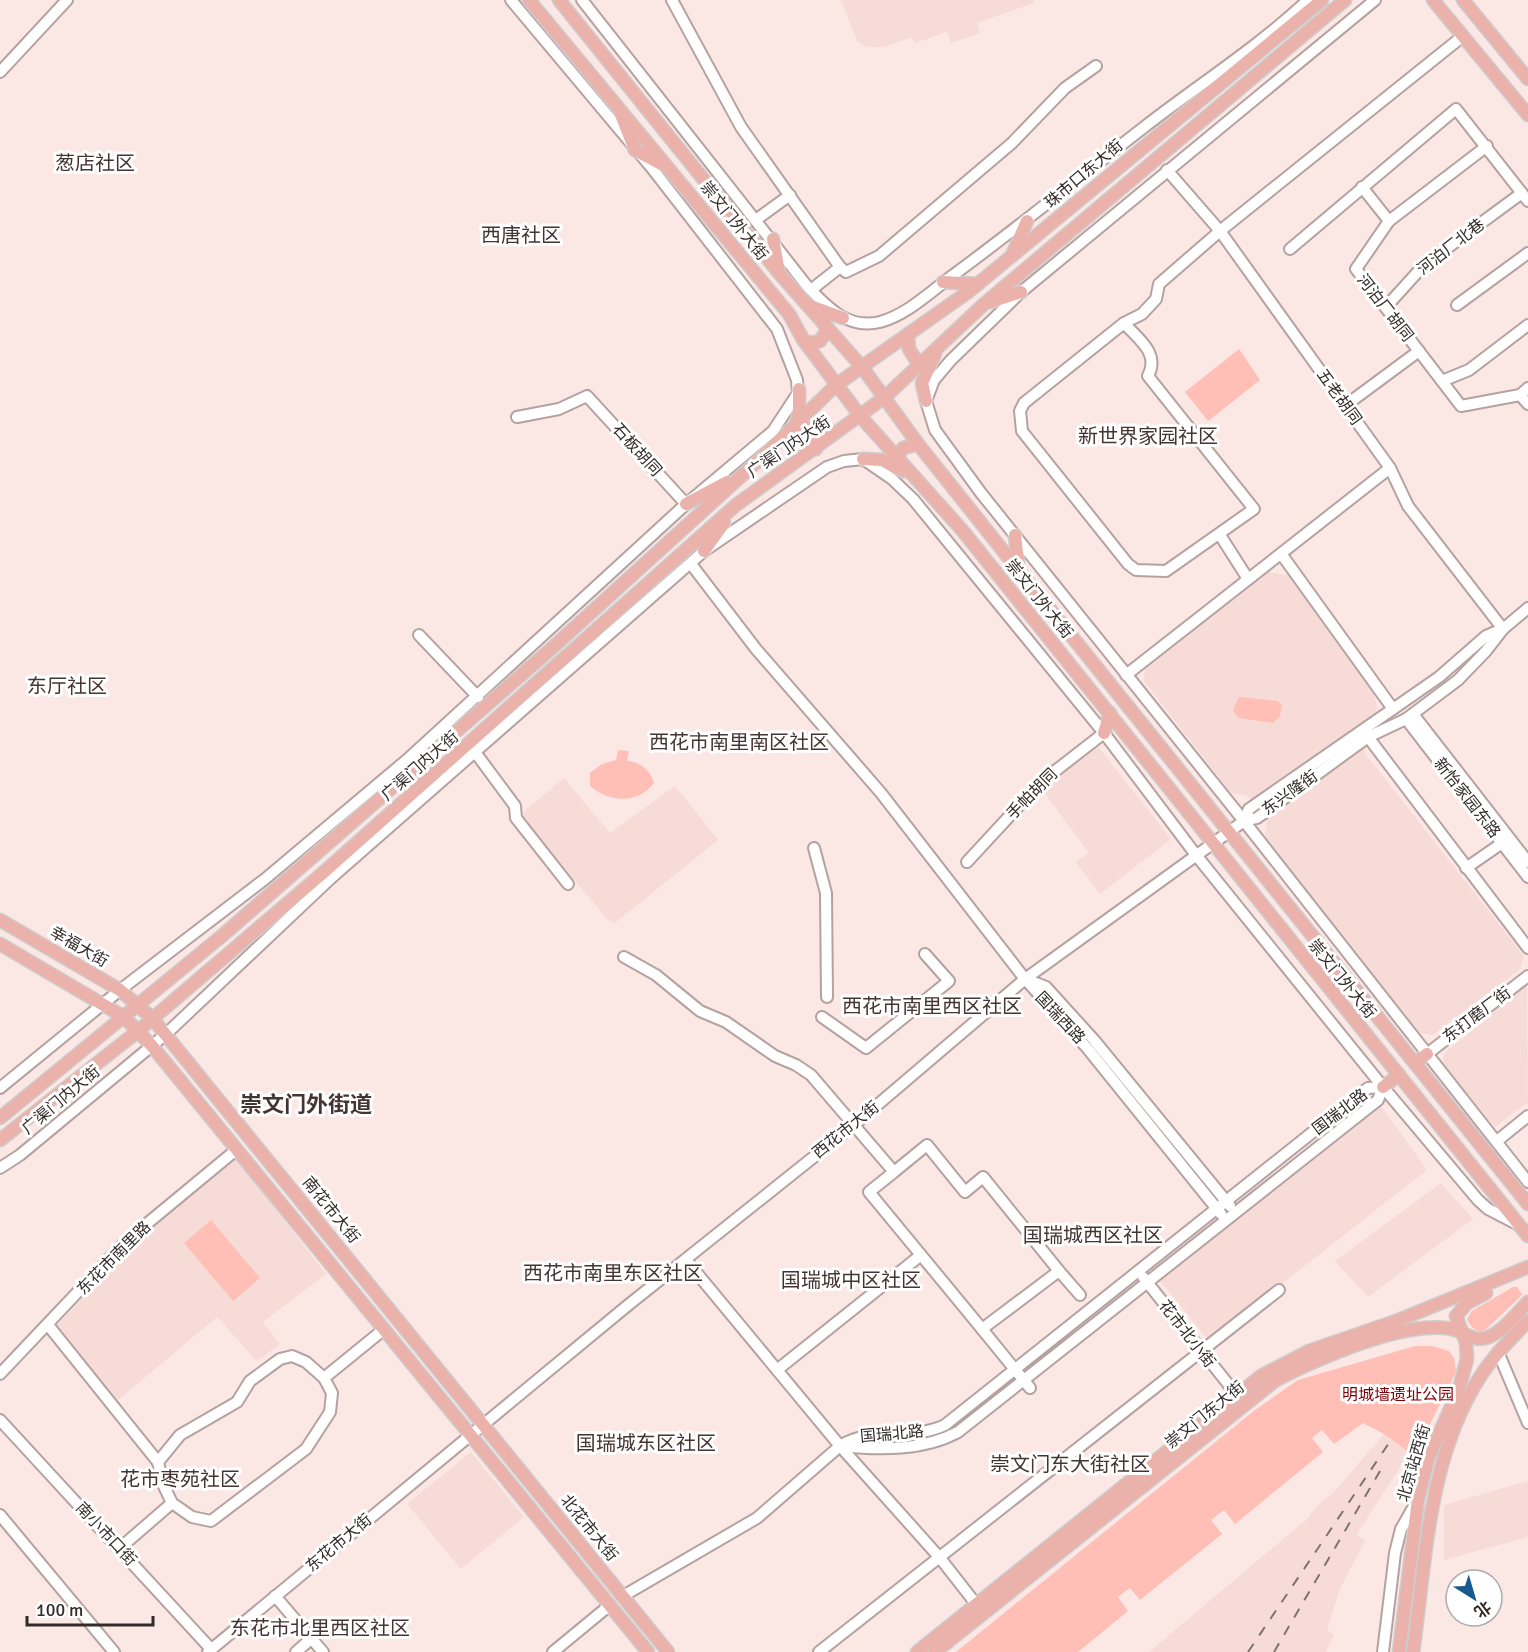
<svg xmlns="http://www.w3.org/2000/svg" width="1528" height="1652" font-family="Signika,'Noto Sans SC',sans-serif">
	<rect width="100%" height="100%" fill="#fbe8e5"/>
	<g fill="#f7dbd7">
		<path d="M841,0H1033L1034,3L977,23L980,33L951,43L947,32L915,43L912,37L884,47H867L857,41Z"/>
		<path d="M1268,572L1293,576L1374,691L1377,709L1364,752L1524,956L1520,969L1433,1035L1420,1033L1265,837L1267,820L1247,795L1231,793L1144,681L1145,668Z"/>
		<path d="M1095,743L1171,839L1100,894L1076,862L1089,853L1041,788Z"/>
		<path d="M564,778L610,833L675,786L718,840L615,923L608,920L522,817L527,809Z"/>
		<path d="M1527,986L1528,1102L1495,1127L1443,1065L1444,1053Z"/>
		<path d="M1381,1106L1427,1170L1209,1341L1160,1281Z"/>
		<path d="M237,1159L326,1274L263,1322L280,1344L257,1361L217,1317L116,1402L56,1326L143,1234Z"/>
		<path d="M1441,1183L1473,1219L1368,1297L1335,1261Z"/>
		<path d="M1384,1434L1408,1451L1406,1458L1357,1534L1365,1541L1339,1591L1327,1630L1334,1635L1326,1652H1149L1308,1518L1315,1508L1335,1491Z"/>
		<path d="M471,1452L524,1517L461,1569L407,1504Z"/>
		<path d="M1528,1481V1537L1444,1560V1505Z"/>
	</g>
	<g fill="#ffbeb6">
		<path d="M1239,349L1260,380L1208,421L1185,392Z"/>
		<path d="M1239,697L1278,701L1282,705L1280,716L1273,723L1238,718L1233,710Z"/>
		<path d="M618,750L629,751L627,761C641,762 650,770 654,783C638,805 608,802 590,786V773L602,764L616,760Z"/>
		<path d="M211,1220L260,1278L233,1301L184,1243Z"/>
		<path d="M1513,1287H1517L1522,1294L1520,1297L1486,1329L1481,1332C1474,1330 1470,1326 1467,1319L1472,1311Z"/>
		<path d="M1415,1346H1432L1449,1351L1454,1358L1456,1372L1414,1456L1384,1434L1363,1423L1334,1444L1322,1430L1312,1438L1323,1452L1235,1524L1224,1510L1211,1520L1222,1534L1140,1600L1130,1588L1118,1597L1128,1611L1078,1652H956L1255,1410L1298,1380Z"/>
	</g>
	<g fill="none" stroke-linecap="round" stroke-linejoin="round">
		<g stroke="#b5a2a0" stroke-width="14">
			<g id="minor">
				<path d="M582,0L807,286C827,307 848,330 880,322C909,314 932,290 956,273C1020,226 1081,176 1143,128C1198,85 1257,48 1308,0"/>
				<path d="M672,0L741,127L840,267L811,290"/>
				<path d="M1375,0L1021,292L951,360L934,380L926,401L935,430L981,493L1244,821L1528,1182"/>
				<path d="M0,72L67,0"/>
				<path d="M1487,146L1389,221L1356,269L1461,406L1520,395L1528,388"/>
				<path d="M1167,170L1220,231L1390,468L1408,506L1503,629"/>
				<path d="M1362,187L1389,221"/>
				<path d="M757,219L790,195"/>
				<path d="M1290,249L1456,109L1528,201"/>
				<path d="M840,267L846,272L879,256L1012,143L1065,88L1096,66"/>
				<path d="M1457,305L1528,253"/>
				<path d="M1386,307L1424,265L1522,193"/>
				<path d="M1124,323C1139,340 1160,353 1148,376L1254,509L1166,571L1136,570L1128,564L1022,431L1020,411L1024,403L1124,323L1142,314L1156,299L1159,284L1220,231L1463,36"/>
				<path d="M1442,381L1469,370L1528,325"/>
				<path d="M1520,395L1528,404"/>
				<path d="M1346,405L1419,351"/>
				<path d="M517,417L559,409L587,396L686,504"/>
				<path d="M1220,535L1248,579"/>
				<path d="M1282,555L1393,709"/>
				<path d="M691,564L756,649L881,793L1025,979L1088,1049L1221,1214"/>
				<path d="M419,635L478,697"/>
				<path d="M1126,675L1390,468"/>
				<path d="M1413,714L1528,862"/>
				<path d="M1406,719L1528,877"/>
				<path d="M1368,737L1528,948"/>
				<path d="M475,752L515,806L516,818L568,884"/>
				<path d="M1244,821L1249,809L1439,677L1486,636L1502,629"/>
				<path d="M814,848L826,893L827,997"/>
				<path d="M967,862L1041,782L1104,733"/>
				<path d="M1466,868L1508,839"/>
				<path d="M624,957L656,975L700,1011L726,1022L775,1056L796,1065L811,1075L894,1172L927,1145L965,1192L983,1177L1059,1271L982,1329L869,1192L894,1172"/>
				<path d="M1028,980L1046,987L1094,1040L1230,1206"/>
				<path d="M822,1017L866,1048L949,981L925,954"/>
				<path d="M1427,1054L1528,976"/>
				<path d="M0,1088L120,990L265,879L409,758L686,504L773,431L798,393L797,380L777,329L651,167L511,0"/>
				<path d="M1497,1141L1528,1116"/>
				<path d="M0,1168L20,1155L166,1034L330,879L704,551L827,467L844,461L863,459L892,479L913,499L1104,733L1196,855L1383,1087L1478,1200L1488,1209L1517,1224"/>
				<path d="M686,1260L840,1446L940,1558L976,1604"/>
				<path d="M1059,1271L1080,1295"/>
				<path d="M1143,1277L1236,1394"/>
				<path d="M48,1325L158,1462"/>
				<path d="M982,1329L1030,1388"/>
				<path d="M1498,1352L1528,1423"/>
				<path d="M777,1370L921,1255"/>
				<path d="M0,1374L126,1241L236,1150"/>
				<path d="M324,1378L383,1330"/>
				<path d="M0,1420L211,1649"/>
				<path d="M0,1515L114,1652"/>
				<path d="M120,1548L172,1503L192,1517L211,1521L306,1449L330,1412L332,1393L324,1378L306,1362L292,1356L280,1359L250,1381L237,1402L180,1435L158,1462L163,1484L172,1503"/>
				<path d="M275,1596L323,1652"/>
				<path d="M623,1596L757,1518L840,1446C871,1426 912,1441 945,1425L1368,1088L1383,1087L1378,1100L958,1432C923,1451 879,1450 840,1446"/>
				<path d="M208,1652L627,1306L855,1124L1025,979L1244,821L1257,818L1368,737L1406,719L1458,680L1486,651L1503,629L1528,608"/>
				<path d="M296,1652L312,1638"/>
				<path d="M553,1652L610,1605"/>
				<path d="M819,1652L1279,1290"/>
				<path d="M1383,1652L1395,1553L1401,1529L1417,1501"/>
			</g>
		</g>
		<g stroke="#cecccc" stroke-width="15">
			<g id="major">
				<path d="M529,0L789,314L804,341L861,417L962,530L1528,1236"/>
				<path d="M559,0L779,273L862,367L918,444L1020,572L1528,1204"/>
				<path d="M1433,0L1528,115"/>
				<path d="M1463,0L1528,79"/>
				<path d="M620,112L635,150L663,165"/>
				<path d="M773,239L779,272"/>
				<path d="M1013,253L1027,221"/>
				<path d="M943,282L978,284"/>
				<path d="M990,302L1021,292"/>
				<path d="M810,306L843,318"/>
				<path d="M908,337L909,349L916,360L924,361"/>
				<path d="M804,341L811,343L820,341L826,332L825,323"/>
				<path d="M799,389V411L796,426H804L816,435V449"/>
				<path d="M926,401L922,383L935,354"/>
				<path d="M863,459L882,460L903,471"/>
				<path d="M896,459L903,448L918,444"/>
				<path d="M686,504L727,482"/>
				<path d="M1015,535L1019,571"/>
				<path d="M704,551L724,523"/>
				<path d="M1104,733L1110,713"/>
				<path d="M0,920L120,990L152,1018L668,1652"/>
				<path d="M0,944L124,1017L152,1046L648,1652"/>
				<path d="M1415,1063L1427,1054"/>
				<path d="M1383,1087L1399,1075"/>
				<path d="M0,1118L223,935L551,649L761,458L836,385L968,292L1322,0"/>
				<path d="M0,1140L138,1031L323,873L736,505L885,397L983,305L1345,0"/>
				<path d="M917,1652L1261,1376L1309,1351L1399,1320L1528,1267"/>
				<path d="M935,1652L1276,1380C1315,1360 1380,1332 1424,1328C1434,1327 1446,1327 1456,1330C1467,1334 1473,1341 1486,1338C1502,1333 1516,1314 1528,1302"/>
				<path d="M1399,1652L1418,1499L1428,1459L1459,1389L1467,1359L1466,1343L1456,1316L1467,1303L1486,1293"/>
				<path d="M1413,1652C1426,1560 1428,1457 1480,1377C1493,1356 1511,1339 1528,1321"/>
			</g>
		</g>
		<use href="#minor" stroke="#fff" stroke-width="10"/>
		<use href="#major" stroke="#eab2ab" stroke-width="12"/>
		<g stroke="#7f7371" stroke-width="2" stroke-dasharray="10 10" stroke-linecap="butt">
			<path d="M1248,1652L1391,1440"/>
			<path d="M1274,1652L1380,1471"/>
		</g>
	</g>
	<g text-anchor="middle" dominant-baseline="central" stroke-width="6" stroke-linejoin="round" paint-order="stroke">
		<g font-size="16" fill="#322b2a" stroke="#fff">
			<text transform="translate(1084 174) rotate(-40)">珠市口东大街</text>
			<text transform="translate(734 221) rotate(51)">崇文门外大街</text>
			<text transform="translate(1451 247) rotate(-38)">河泊厂北巷</text>
			<text transform="translate(1385 308) rotate(52)">河泊厂胡同</text>
			<text transform="translate(1339 397) rotate(54)">五老胡同</text>
			<text transform="translate(789 447) rotate(-34)">广渠门内大街</text>
			<text transform="translate(637 450) rotate(48)">石板胡同</text>
			<text transform="translate(1039 599) rotate(51)">崇文门外大街</text>
			<text transform="translate(420 766) rotate(-41)">广渠门内大街</text>
			<text transform="translate(1290 793) rotate(-36)">东兴隆街</text>
			<text transform="translate(1032 794) rotate(-45)">手帕胡同</text>
			<text transform="translate(1467 798) rotate(52)">新怡家园东路</text>
			<text transform="translate(79 947) rotate(30)">幸福大街</text>
			<text transform="translate(1342 979) rotate(51)">崇文门外大街</text>
			<text transform="translate(1477 1015) rotate(-37)">东打磨厂街</text>
			<text transform="translate(1060 1018) rotate(47)">国瑞西路</text>
			<text transform="translate(61 1100) rotate(-40)">广渠门内大街</text>
			<text transform="translate(1340 1112) rotate(-37)">国瑞北路</text>
			<text transform="translate(846 1130) rotate(-39)">西花市大街</text>
			<text transform="translate(331 1210) rotate(51)">南花市大街</text>
			<text transform="translate(114 1258) rotate(-45)">东花市南里路</text>
			<text transform="translate(1187 1334) rotate(52)">花市北小街</text>
			<text transform="translate(1205 1415) rotate(-39)">崇文门东大街</text>
			<text transform="translate(892 1434) rotate(-5)">国瑞北路</text>
			<text transform="translate(1414 1463) rotate(-74)">北京站西街</text>
			<text transform="translate(589 1528) rotate(51)">北花市大街</text>
			<text transform="translate(106 1534) rotate(47)">南小市口街</text>
			<text transform="translate(339 1543) rotate(-40)">东花市大街</text>
		</g>
		<g font-size="16" fill="#7e0006" stroke="#fff">
			<text x="1398" y="1395">明城墙遗址公园</text>
		</g>
		<g font-size="20" fill="#443533" stroke="#fff">
			<text x="95" y="163">葱店社区</text>
			<text x="521" y="235">西唐社区</text>
			<text x="1148" y="436">新世界家园社区</text>
			<text x="67" y="686">东厅社区</text>
			<text x="739" y="742">西花市南里南区社区</text>
			<text x="932" y="1006">西花市南里西区社区</text>
			<text x="1093" y="1235">国瑞城西区社区</text>
			<text x="613" y="1273">西花市南里东区社区</text>
			<text x="851" y="1280">国瑞城中区社区</text>
			<text x="646" y="1443">国瑞城东区社区</text>
			<text x="1070" y="1464">崇文门东大街社区</text>
			<text x="180" y="1479">花市枣苑社区</text>
			<text x="320" y="1628">东花市北里西区社区</text>
		</g>
		<g font-size="22" font-weight="bold" fill="#443533" stroke="#fff">
			<text x="306" y="1104">崇文门外街道</text>
		</g>
	</g>
	<g transform="translate(1474 1598) rotate(143)"><circle r="28" fill="#ffffff" stroke="#adaaaa" stroke-width="1.5"/>
	<path d="M0-4.5L10 22L0 15L-10 22Z" fill="#165a8f"/>
	<text y="-9" font-size="16" font-weight="bold" text-anchor="middle" fill="#322b2a">北</text>
	</g>
	<path d="M27 1616v9h126v-9" fill="none" stroke="#322b2a" stroke-width="3"/>
	<text x="36" y="1616" font-size="18" fill="#322b2a" stroke="#ffffff" stroke-width="4.5" paint-order="stroke">100 m</text>
</svg>
